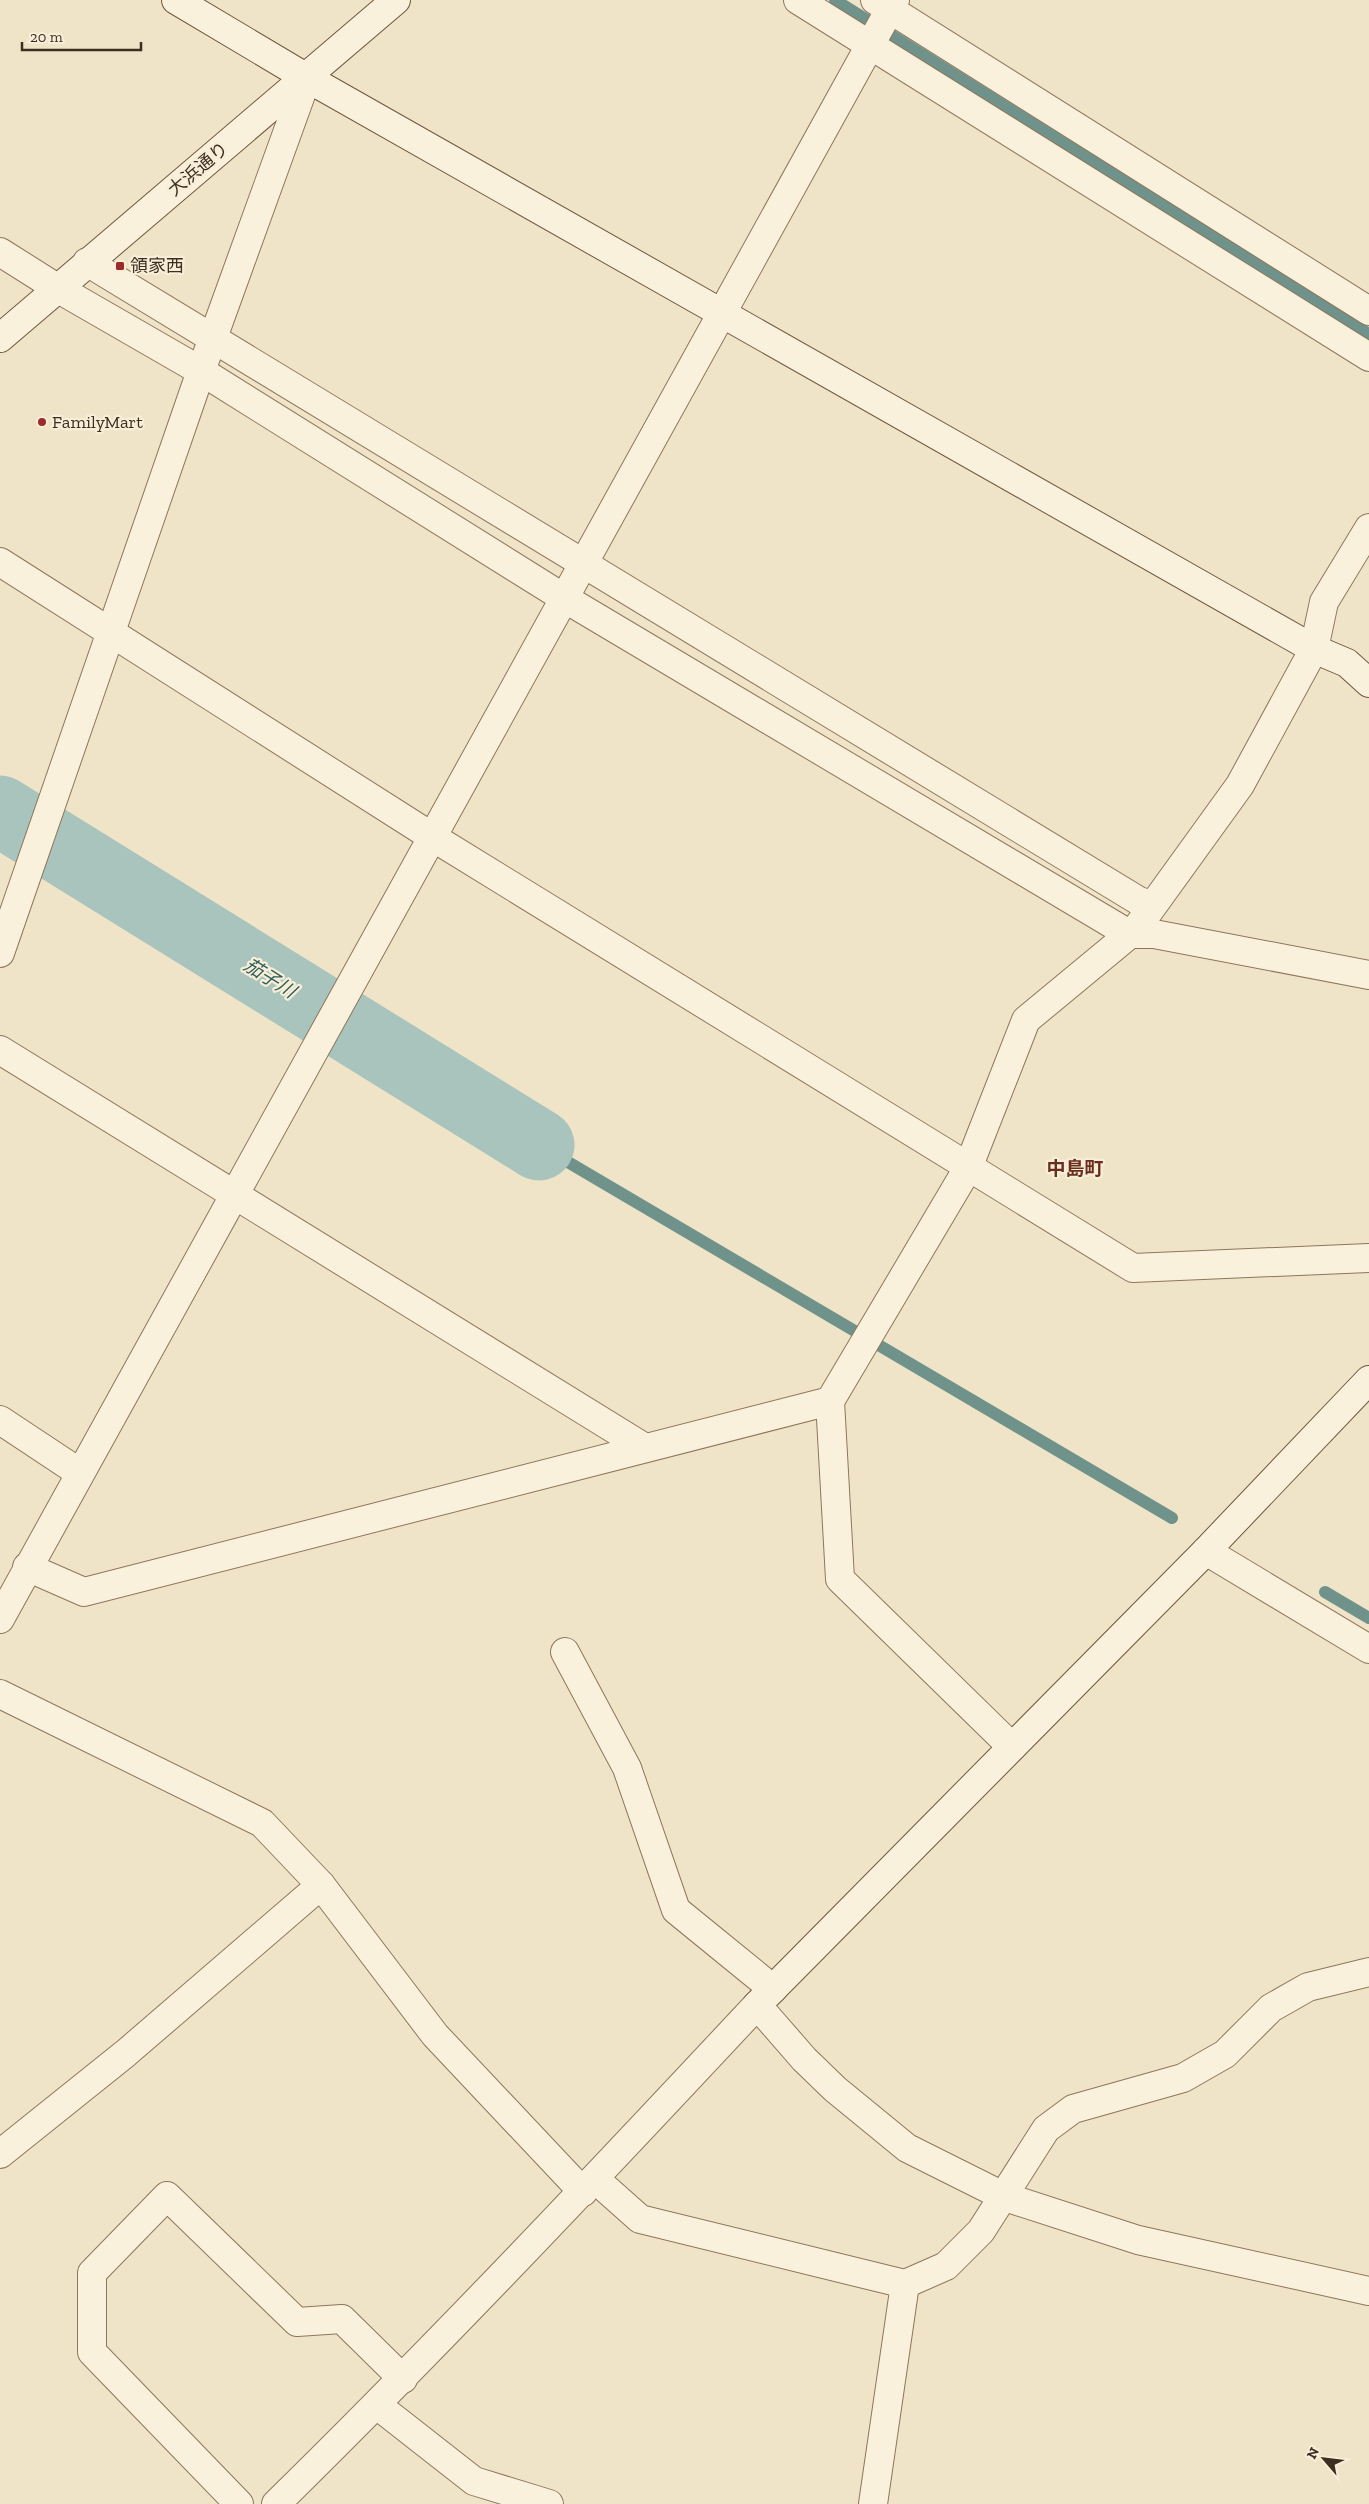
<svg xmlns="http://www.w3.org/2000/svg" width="1369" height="2504" font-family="'Zilla Slab','Noto Sans JP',serif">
	<rect width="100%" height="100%" fill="#f0e4c8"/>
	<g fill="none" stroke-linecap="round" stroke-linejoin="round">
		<g stroke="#6f938a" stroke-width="12">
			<path d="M835,0L1369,334"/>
			<path d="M539,1145L1172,1518"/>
			<path d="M1325,1592L1369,1618"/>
		</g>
		<path stroke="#a9c4bc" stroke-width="71" d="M0,811L539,1145"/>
		<g stroke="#8d765c" stroke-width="30">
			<g id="street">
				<path d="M798,0L1369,357"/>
				<path d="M875,0L1369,311"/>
				<path d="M0,252L57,288L201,371L564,598L1129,934H1154L1369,975"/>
				<path d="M87,262L1139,901L1152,905"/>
				<path d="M0,562L434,838L1133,1268L1369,1258"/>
				<path d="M0,953L201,371L307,78"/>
				<path d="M0,1050L645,1448"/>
				<path d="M830,1401L840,1579L1012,1747"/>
				<path d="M0,1420L80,1473"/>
				<path d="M1206,1551L1369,1649"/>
				<path d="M27,1567L84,1592L830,1401L968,1168L1026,1020L1136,929L1240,785L1314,649L1324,602L1369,528"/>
				<path d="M0,1619L895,0"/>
				<path d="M565,1652L627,1768L676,1910L773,1989"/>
				<path d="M0,1694L262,1823L321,1885L435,2035L583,2192"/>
				<path d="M0,2154L126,2053L321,1885"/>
				<path d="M595,2179L640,2219L905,2284L873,2504"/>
				<path d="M905,2284L946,2266L981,2231L1046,2129L1073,2109L1183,2078L1225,2054L1271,2008L1308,1987L1369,1972"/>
				<path d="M377,2405L474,2481L549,2504"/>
				<path d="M239,2504L92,2352V2273L167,2196L297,2322L342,2319L403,2379"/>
				<path d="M276,2504C441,2342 599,2174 757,2005L804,2059L835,2089L907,2148L1005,2197L1138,2240L1369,2291"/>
			</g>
		</g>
		<g stroke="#6f573f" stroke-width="30">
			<g id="secondary">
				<path d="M176,0L307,78L1314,649L1347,663L1369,683"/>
				<path d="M0,338L396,0"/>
				<path d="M757,2005L1206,1551L1369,1380"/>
			</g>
		</g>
		<use href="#street" stroke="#faf1dc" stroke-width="28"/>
		<use href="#secondary" stroke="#faf1dc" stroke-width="28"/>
	</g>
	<g fill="#9e2a2b" stroke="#f7eed8" stroke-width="2">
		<rect x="115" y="261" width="10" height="10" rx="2.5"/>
		<circle cx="42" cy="422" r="5"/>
	</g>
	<g text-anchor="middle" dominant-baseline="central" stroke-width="4.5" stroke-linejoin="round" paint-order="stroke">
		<g font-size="18" fill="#3d2e20" stroke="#f7eed8">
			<text transform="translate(198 169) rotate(-40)">大浜通り</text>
		</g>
		<g font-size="18" fill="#3d2e20" stroke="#f7eed8" text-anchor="start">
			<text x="130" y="266">領家西</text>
			<text x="52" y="422">FamilyMart</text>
		</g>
		<g font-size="19" font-style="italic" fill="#2f5d5a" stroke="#f7eed8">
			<text transform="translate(270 978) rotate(32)">茄子川</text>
		</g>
		<g font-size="19" font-weight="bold" fill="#6b2e1e" stroke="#f7eed8">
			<text x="1075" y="1168">中島町</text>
		</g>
	</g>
	<g transform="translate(1324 2459) rotate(298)" stroke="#f7eed8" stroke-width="4" paint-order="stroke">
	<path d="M0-4L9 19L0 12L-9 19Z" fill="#3d2e20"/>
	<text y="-8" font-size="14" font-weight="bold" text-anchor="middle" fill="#3d2e20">N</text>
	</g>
	<path d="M22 42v8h119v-8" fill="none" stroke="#3d2e20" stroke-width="2.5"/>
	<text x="30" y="42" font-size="15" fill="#3d2e20" stroke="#f7eed8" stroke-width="4" paint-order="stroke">20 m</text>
</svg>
